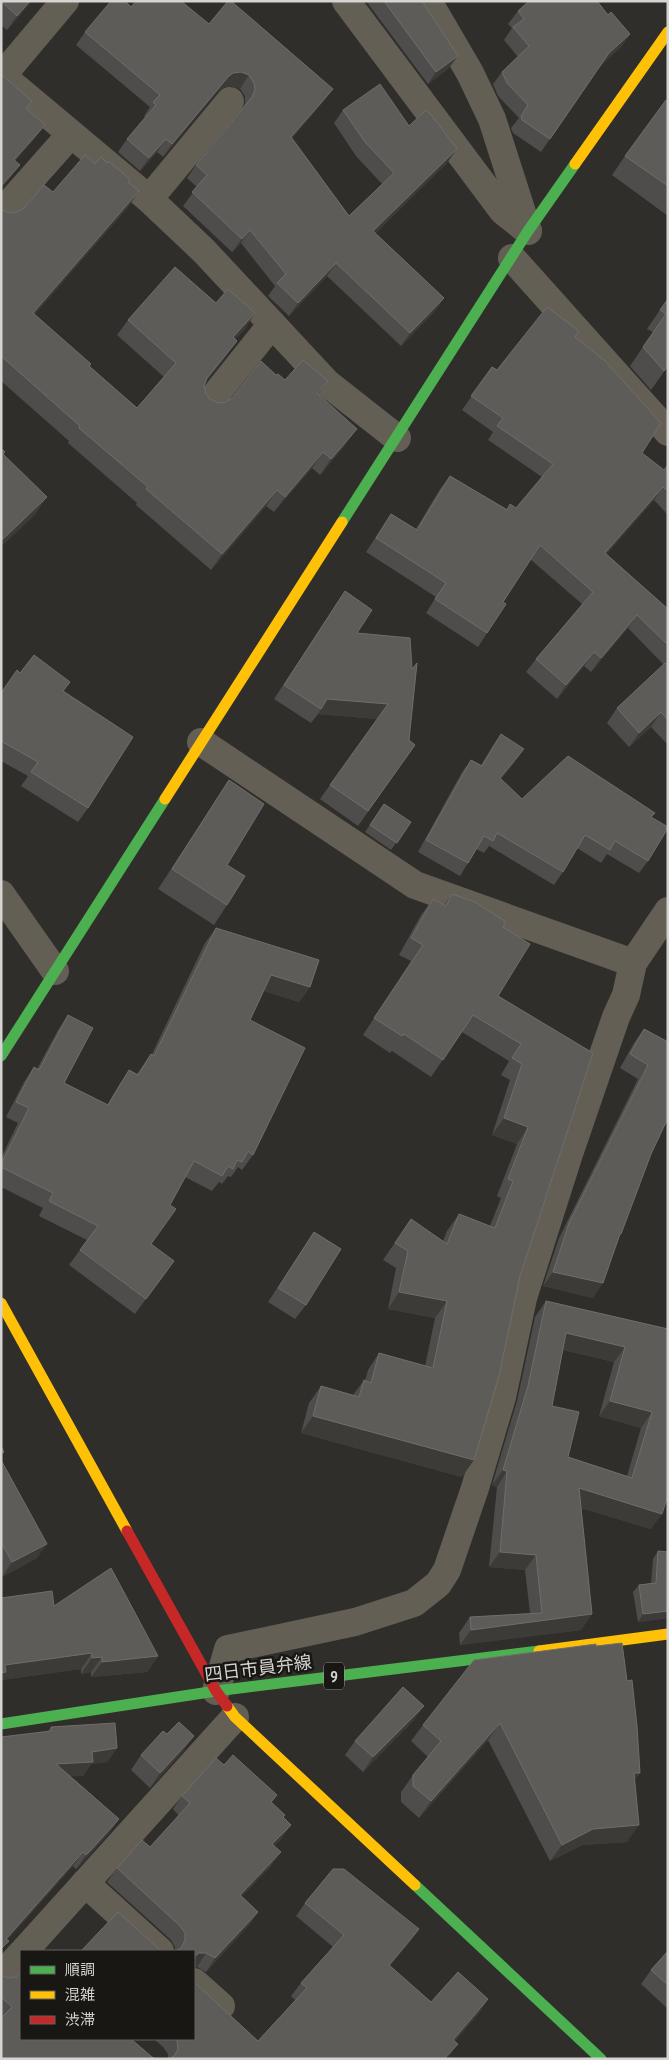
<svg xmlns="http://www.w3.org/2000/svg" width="669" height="2060" font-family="'PT Sans Narrow','Noto Sans JP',sans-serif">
	<rect width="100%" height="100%" fill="#2f2e2b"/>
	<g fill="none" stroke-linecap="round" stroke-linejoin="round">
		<g stroke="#635f55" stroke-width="28">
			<path d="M346,1L503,211L528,231"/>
			<path d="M428,1L470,73L492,119L528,231"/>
			<path d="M1,75L149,199L204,251L327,383L397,438"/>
			<path d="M2,76L65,1"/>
			<path d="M149,199L230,101"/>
			<path d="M1,213L71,134"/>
			<path d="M512,258L668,432"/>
			<path d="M209,403L272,324"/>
			<path d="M201,742L415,885L633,963"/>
			<path d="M1,894L55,971"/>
			<path d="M216,1691L228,1649L355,1622L414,1603L438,1584L447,1570L475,1488L502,1397L523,1298L569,1154L616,1017L626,995L633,963L668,911"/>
			<path d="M85,1883L160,1951"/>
			<path d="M24,1951L235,1717"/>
			<path d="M1,1976L21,1954"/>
			<path d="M194,1982L221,2006"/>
		</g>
		<g stroke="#4caf50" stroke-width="11">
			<path d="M342,522L528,231L575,164"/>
			<path d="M1,1056L165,799"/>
			<path d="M1,1724L216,1691L539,1651"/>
			<path d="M415,1885L601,2059"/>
		</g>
		<g stroke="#ffc107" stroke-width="11">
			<path d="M575,164L668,32"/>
			<path d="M165,799L342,522"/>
			<path d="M1,1303L127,1531"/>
			<path d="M539,1651L668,1634"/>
			<path d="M227,1706L235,1717L415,1885"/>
		</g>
		<path stroke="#c62828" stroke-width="11" d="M127,1531L216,1691L227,1706"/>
	</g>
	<g fill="#4e4d4b" fill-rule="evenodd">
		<path d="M1,1H32L7,30L1,25Z"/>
		<path d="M366,1H422L449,68L428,84Z"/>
		<path d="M131,7L209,24L333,89L323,102L292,138L349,216L382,184L356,156L334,123L343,110L409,126L447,163L375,233L444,298L434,312L401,346L327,276L289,316L268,296L275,286L241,243L232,252L183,206L197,187L187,178L196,165L244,106L245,103V96L240,89L232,86L224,87L218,91L163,157L157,152L140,171L118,152L127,139L145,117L144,116L150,107L76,45L85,32Z"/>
		<path d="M518,11L608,15L630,34L621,47L600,66L541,152L513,133L511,128L519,118L498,96L493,84L502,72L518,57L504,40L512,28L508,24Z"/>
		<path d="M668,102V216L612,175L625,156Z"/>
		<path d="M95,164L129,182L128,207L34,315L89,366L137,408L164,377L117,335L128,320L245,329L235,339L226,356L206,382L204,386L206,394L210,399L218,403L226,402L276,375L285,380L328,381L318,394L346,444L320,475L312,468L274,512L266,506L211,570L136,505L137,503L68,443L69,441L1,381V209L9,213L17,212L53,192Z"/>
		<path d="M668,298V366L651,390L630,366L653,332L647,329Z"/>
		<path d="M575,337L642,453L664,470L668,465V515L654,500L606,554L668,609V745L651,727L629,747L607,723L617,708L664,665L628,628L591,672L584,666L557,699L526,672L536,659L582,604L530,559L503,602L487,633L478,647L426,613L436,597L366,552L391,514L416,529L440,489L450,476L507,509L516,508L542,477L488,440L493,432L462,410L492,367L497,370Z"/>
		<path d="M345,591L357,633L409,740L415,745L358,826L320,799L377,719L318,714L311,723L274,699Z"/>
		<path d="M20,673L64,691L88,808L78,822L21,786L28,776L1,761V693Z"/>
		<path d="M501,734L515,762L501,779L522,799L652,817L648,861L639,873L607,854L601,863L577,848L563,872L554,885L489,846L484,853L476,849L468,863L460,876L418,852L462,772L471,760L481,765L492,747Z"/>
		<path d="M229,780L227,865V905L214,925L158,889L216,800Z"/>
		<path d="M384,804L411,822L391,850L365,832Z"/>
		<path d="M452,894L503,927L498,996L593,1053L520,1276L462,1477L301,1433L309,1403L321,1386L353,1395L364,1380L365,1381L368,1370L379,1353L425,1366L435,1318L388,1309L396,1268L383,1260L411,1219L443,1241L447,1231L459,1214L490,1226L501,1198L497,1196L517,1144L492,1135L510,1080L501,1075L509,1061L462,1032L431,1077L392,1051L390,1053L363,1035L411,961L399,955L421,915L433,899L444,905Z"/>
		<path d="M216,928L310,987L299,1002L264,991L250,1020L253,1155L242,1170L238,1167L231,1177L228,1176L222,1184L219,1182L212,1191L185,1177L170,1205L151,1244L174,1261L135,1314L69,1265L87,1240L39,1216L43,1208L1,1187V1158L18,1123L6,1117L24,1082L34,1067L37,1069L58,1030L68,1015L64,1083L107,1105L119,1085L129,1070L137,1074L151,1054H152L205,943Z"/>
		<path d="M644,1029L668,1042L651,1154L618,1239L593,1298L543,1286L559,1238L638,1079L620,1068L634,1043Z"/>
		<path d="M314,1232L306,1305L295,1319L268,1302Z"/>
		<path d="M546,1301L668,1329L651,1529L581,1508L592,1614L581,1630L460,1645L459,1633L470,1617L530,1613L525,1570L489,1567L497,1487L492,1485L517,1401L535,1317ZM563,1350L614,1362L599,1416L641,1428L627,1476L568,1457L552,1406Z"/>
		<path d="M1,1460L37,1558L2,1577L1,1575Z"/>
		<path d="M658,1551L668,1618L638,1622L633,1592L639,1585L651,1583L653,1559Z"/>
		<path d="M1,1598L54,1606L158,1656L147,1672L91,1677V1672L81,1674V1669L1,1680Z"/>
		<path d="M596,1646L627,1681L640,1773L635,1779L627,1842L582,1845L550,1861L488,1740L419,1818L401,1802V1792L413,1775L428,1757L411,1741L423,1725Z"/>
		<path d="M414,1720L363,1772L345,1755L355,1741Z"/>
		<path d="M51,1727L117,1748L107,1762L91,1764L83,1776H70L119,1819L109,1833L82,1863L76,1869L73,1866L7,1940L48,1731Z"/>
		<path d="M184,1750L150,1788L131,1770L141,1755Z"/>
		<path d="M224,1765L277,1795L272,1802L283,1818L291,1825L281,1839L274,1846L271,1866L242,1896L258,1912L249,1925L206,1972L197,1967H194V1951H175V1947L171,1940L107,1882L117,1868L150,1847L179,1816L173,1809L182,1796Z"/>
		<path d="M305,1903L419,1929L409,1943L390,1966L431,2002L488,1999L479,2013L455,2041L447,2059H168V2054L163,2047L154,2039H194L258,2041L295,2000L291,1996L301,1983L333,1947L296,1916Z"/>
		<path d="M668,1951V2009L641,1984L651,1970Z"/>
		<path d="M21,1972L1,2059V1975L8,1978L16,1977Z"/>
	</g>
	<g fill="#3c3b38">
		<path d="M30,1H32L7,30L17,16Z"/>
		<path d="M630,34L621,47L600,66L609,53Z"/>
		<path d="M458,56L449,68L428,84L436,72Z"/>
		<path d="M241,72L249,75L240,89L232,86L224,87L218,91L163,157L172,144L228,77L233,73Z"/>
		<path d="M333,89L323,102L282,150L291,137Z"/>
		<path d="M45,125L34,140L3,175L14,160Z"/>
		<path d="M166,139L157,152L140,171L149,158Z"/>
		<path d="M457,149L447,163L364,245L373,231Z"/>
		<path d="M20,165L9,180L1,189V186Z"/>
		<path d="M139,191L128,207L22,329L33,313Z"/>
		<path d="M250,230L241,243L232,252L242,239Z"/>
		<path d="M336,263L327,276L289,316L298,303Z"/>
		<path d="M444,298L434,312L401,346L410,333Z"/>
		<path d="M255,313L245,329L222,353L233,337Z"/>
		<path d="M237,341L226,356L197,394L207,378Z"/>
		<path d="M357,429L346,444L320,475L331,459Z"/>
		<path d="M323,452L312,468L274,512L285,497Z"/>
		<path d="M663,487L654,500L596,567L605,553Z"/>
		<path d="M277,490L266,506L211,570L222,554Z"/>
		<path d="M47,497L35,515L1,547V541Z"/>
		<path d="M637,615L628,628L591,672L601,658Z"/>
		<path d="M594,652L584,666L557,699L566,685Z"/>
		<path d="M327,699L388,704L378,719L318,714Z"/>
		<path d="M661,712L651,727L629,747L639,733Z"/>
		<path d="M524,749L515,762L491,791L500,778Z"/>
		<path d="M271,975L310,987L299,1002L261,990Z"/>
		<path d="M504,1118L528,1127L517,1144L492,1135Z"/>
		<path d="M174,1261L164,1276L135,1314L146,1299Z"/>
		<path d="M553,1272L603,1283L593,1298L543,1286Z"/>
		<path d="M399,1292L447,1301L435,1318L388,1309Z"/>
		<path d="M566,1333L625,1347L614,1362L555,1348Z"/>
		<path d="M610,1401L652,1412L641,1428L599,1416Z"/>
		<path d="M313,1416L474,1460L462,1477L301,1433Z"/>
		<path d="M503,1470L507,1471L497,1487L492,1485Z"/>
		<path d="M579,1488L662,1514L651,1529L568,1504Z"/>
		<path d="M47,1544L37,1558L2,1577L12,1562Z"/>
		<path d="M500,1552L536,1555L525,1570L489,1567Z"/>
		<path d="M668,1611V1618L638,1622L643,1614Z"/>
		<path d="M592,1614L581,1630L460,1645L471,1630Z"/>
		<path d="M92,1653L81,1669L1,1680V1670L5,1665Z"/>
		<path d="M158,1656L147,1672L91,1677L102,1662Z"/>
		<path d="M102,1657L91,1672L81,1674L92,1658Z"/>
		<path d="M424,1706L414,1720L363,1772L373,1757Z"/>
		<path d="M500,1723L488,1740L419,1818L431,1801Z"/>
		<path d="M194,1736L184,1750L150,1788L160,1773Z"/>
		<path d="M117,1748L107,1762L91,1764L83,1776L46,1778L56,1764L92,1752Z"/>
		<path d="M634,1773H640L628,1789Z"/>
		<path d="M119,1819L109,1833L82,1863L76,1869L86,1855Z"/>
		<path d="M291,1825L281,1839L263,1858L272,1844Z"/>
		<path d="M639,1825L627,1842L582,1845L550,1861L562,1845L593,1829Z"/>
		<path d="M83,1852L73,1866L1,1947L6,1939Z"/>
		<path d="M281,1852L271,1866L230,1908L240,1895Z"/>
		<path d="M258,1912L249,1925L206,1972L215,1958Z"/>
		<path d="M419,1929L409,1943L379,1979L389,1965Z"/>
		<path d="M199,1953H206L197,1967H194V1957Z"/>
		<path d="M488,1999L479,2013L444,2054L453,2040Z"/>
		<path d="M458,2044L448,2058L447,2059H444Z"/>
	</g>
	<g fill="#5d5c59" stroke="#706e6c" fill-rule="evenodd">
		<path d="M1,1H30L17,16Z"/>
		<path d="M111,1H125L131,7L136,1H181L209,24L228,1H231L333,89L291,137L349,216L394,173L365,142L343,110L380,84L409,126L426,110L432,116L457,149L373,231L444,298L410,333L336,263L298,303L277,283L286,274L250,230L242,239L192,192L207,175L196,165L252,97L255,90L254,83L249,75L241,72L233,73L228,77L172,144L166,139L149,158L127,139L156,105L153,102L160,95L85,32Z"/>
		<path d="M384,1H422L458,56L436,72Z"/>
		<path d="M529,1H597L608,15L611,12L630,34L609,53L550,139L522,120L521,116L528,105L507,83L502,72L529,46L513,27L524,19L518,11Z"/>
		<path d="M1,74L32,101L26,108L45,125L14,160L20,165L1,186Z"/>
		<path d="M666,100L668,102V186L625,156Z"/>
		<path d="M85,155L95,164L101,157L107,163L108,161L130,179L128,182L139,191L33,313L91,364L89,366L137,408L176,363L128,320L175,267L216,303L228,289L255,313L233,337L237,341L207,378L204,386L206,394L210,399L218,403L226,402L232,398L261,361L276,375L278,374L285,380L303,360L328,381L317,393L357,429L331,459L323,452L285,497L277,490L222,554L146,489L148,487L79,428L80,426L1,356V209L9,213L17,212L24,208L44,185L53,192Z"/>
		<path d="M668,299V366L664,371L643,347L666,314L660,310Z"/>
		<path d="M547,307L579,331L575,337L605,361L661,423L642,453L664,470L668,465V491L663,487L605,553L668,609V645L637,615L601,658L594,652L566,685L536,659L593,592L540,545L503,602L506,604L487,633L435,599L446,583L376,538L391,514L417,530L450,476L507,510L510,504L516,508L553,464L497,426L503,418L471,396L492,367L497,370Z"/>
		<path d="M1,448L5,452L3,454L47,497L1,541Z"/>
		<path d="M345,591L372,610L357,633L410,638L412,669L417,663L409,740L415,745L368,811L330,785L388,704L327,699L321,709L284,685Z"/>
		<path d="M34,655L70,682L63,691L133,737L88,808L31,772L38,762L1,741V693L17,670L20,673Z"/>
		<path d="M665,663L668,665V720L661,712L639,733L617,708Z"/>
		<path d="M501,734L524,749L500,778L522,799L568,756L655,813L651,817L668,827V828L648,861L615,841L610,850L585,835L563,872L497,833L493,841L484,836L468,863L426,840L471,760L482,766Z"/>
		<path d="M229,780L264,804L227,865L245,876L227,905L172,869Z"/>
		<path d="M384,804L411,822L397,843L370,825Z"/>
		<path d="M452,894L475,902L506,922L503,927L530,944L498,996L593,1053L520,1276L499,1376L474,1460L313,1416L321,1386L359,1397L364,1380L371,1383L379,1353L433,1368L447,1301L399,1292L408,1251L395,1243L411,1219L447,1244L459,1214L495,1228L513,1181L508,1179L528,1127L504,1118L522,1064L512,1058L521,1044L473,1015L443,1060L404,1034L402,1036L374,1018L423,945L411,938L433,899L446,906Z"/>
		<path d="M216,928L319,960L310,987L271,975L250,1020L305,1048L253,1155L248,1151L242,1162L237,1160L233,1169L228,1166L222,1176L194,1161L170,1205L176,1209L151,1244L174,1261L146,1299L80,1250L98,1226L49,1201L53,1193L1,1167V1164L29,1108L16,1102L34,1067L39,1070L68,1015L93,1028L64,1083L108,1105L129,1070L138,1075L151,1054L154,1056Z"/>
		<path d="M644,1029L668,1042V1118L651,1154L621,1234H620L603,1283L553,1272L569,1223L648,1065L630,1054Z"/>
		<path d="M314,1232L341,1249L306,1305L278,1288Z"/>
		<path d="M546,1301L668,1329V1495L662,1514L579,1488L592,1614L471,1630L470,1617L542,1613L536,1555L500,1552L507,1471L503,1470L528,1386ZM566,1333L625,1347L610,1401L652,1412L632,1478L568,1457L579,1412L552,1406Z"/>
		<path d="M1,1446L4,1452L1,1454Z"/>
		<path d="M1,1460L47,1544L12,1562L1,1542Z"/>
		<path d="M658,1551L668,1552V1611L643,1614L639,1585L656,1583Z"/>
		<path d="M111,1568L158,1656L102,1662V1657L92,1658V1653L5,1665L6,1672L1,1673V1608H2L1,1598L52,1591L54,1606Z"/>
		<path d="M622,1643L627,1681L632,1680L637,1726L640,1773H634L639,1825L593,1829L562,1845L500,1723L431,1801L413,1786V1775L441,1741L423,1725L474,1660L596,1644V1646Z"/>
		<path d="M403,1687L424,1706L373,1757L355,1741Z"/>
		<path d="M179,1722L194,1736L160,1773L141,1755L163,1731L167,1734Z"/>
		<path d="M115,1723L117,1748L92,1752L93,1762L56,1764L119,1819L91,1850L86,1855L83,1852L6,1939L9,1941L1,1949V1737L51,1731V1727Z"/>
		<path d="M233,1755L277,1795L271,1802L285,1815L283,1817L291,1825L272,1844L281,1852L240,1895L258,1912L215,1958L206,1953H199L194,1957V1951H176L181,1948L185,1940V1933L180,1926L117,1868L142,1840L150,1847L190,1803L182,1796L216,1758L224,1765Z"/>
		<path d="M333,1869H344L419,1929L389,1965L431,2002L458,1972L488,1999L453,2040L458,2044L444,2059H169L174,2056L178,2049L177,2041L176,2039H194V1982L258,2041L307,1988L301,1983L344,1935L305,1903Z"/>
		<path d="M118,1912L159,1949L164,1951H81Z"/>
		<path d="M668,1951V1985L651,1970Z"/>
		<path d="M21,1972V2039H131L152,2057L156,2059H1V2018L12,2007L1,1997V1975L8,1978L16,1977Z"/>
	</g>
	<g text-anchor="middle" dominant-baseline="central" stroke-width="5" stroke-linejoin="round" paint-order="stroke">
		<rect fill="#181714" stroke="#9d9b98" stroke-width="1" x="324" y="1662.5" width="20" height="27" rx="4"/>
		<g font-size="16" font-weight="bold" fill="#d6d4d0">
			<text x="334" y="1676">9</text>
		</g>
		<g font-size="18" fill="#d6d4d0" stroke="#181714">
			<text transform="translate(258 1668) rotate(-7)">四日市員弁線</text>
		</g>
	</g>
	<rect width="669" height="2060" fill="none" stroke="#d6d4d0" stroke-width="5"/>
	<rect x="20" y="1950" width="175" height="90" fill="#181714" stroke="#64635f"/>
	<rect x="30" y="1966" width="25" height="8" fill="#4caf50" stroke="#64635f"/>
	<text x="65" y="1975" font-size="15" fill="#d6d4d0">順調</text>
	<rect x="30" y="1991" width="25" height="8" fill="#ffc107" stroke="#64635f"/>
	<text x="65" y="2000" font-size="15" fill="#d6d4d0">混雑</text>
	<rect x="30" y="2016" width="25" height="8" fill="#c62828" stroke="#64635f"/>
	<text x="65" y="2025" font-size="15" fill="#d6d4d0">渋滞</text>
</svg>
